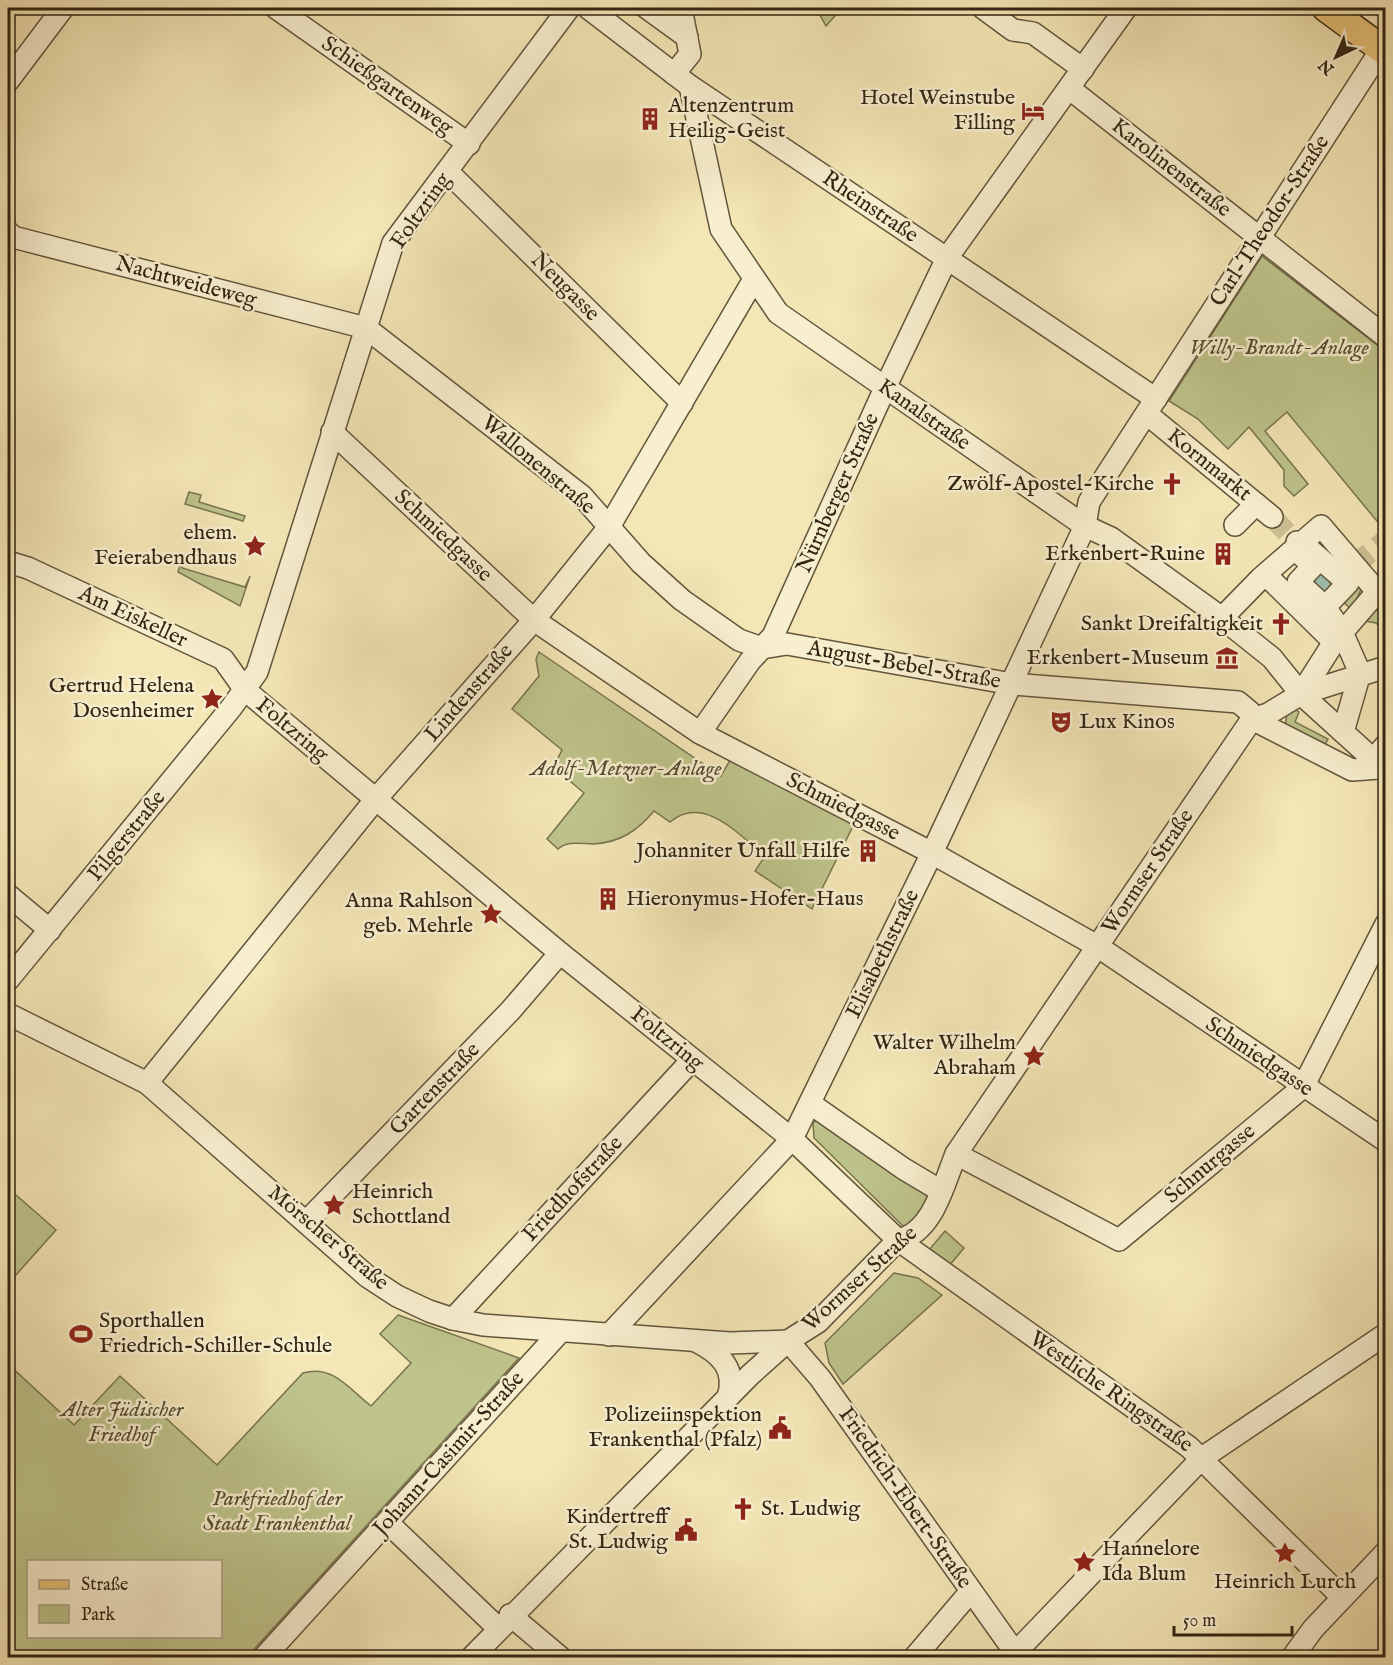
<svg xmlns="http://www.w3.org/2000/svg" width="1393" height="1665" font-family="'IM FELL English',serif">
	<rect width="100%" height="100%" fill="#f4e6b5"/>
	<filter id="stains"><feTurbulence type="fractalNoise" baseFrequency=".00333" numOctaves="4"/><feColorMatrix values="0 0 0 0 .2 0 0 0 0 .09 0 0 0 0 .02 0 0 0 .5 -.17"/></filter>
	<radialGradient id="worn" r=".72"><stop offset=".6" stop-color="#630" stop-opacity="0"/><stop offset="1" stop-color="#630" stop-opacity=".3"/></radialGradient>
	<g fill="#bec48b" stroke="#78744f" stroke-width="1.5" fill-rule="evenodd">
		<path d="M816,8H842L826,26Z"/>
		<path d="M1262,256L1385,351V522L1381,526L1287,412L1265,431L1308,484L1294,496L1284,486V470L1249,427L1228,449L1198,419L1169,401Z"/>
		<path d="M189,492L201,495L199,502L245,516L243,521L185,504Z"/>
		<path d="M1322,534L1362,587L1352,610L1340,599L1315,540Z"/>
		<path d="M183,556L182,568L245,587L250,576L240,606L178,572Z"/>
		<path d="M1375,605L1385,617V632L1376,623L1359,620Z"/>
		<path d="M539,652L721,776L730,760L854,824L812,909L755,871L765,856C739,835 704,794 670,822L654,811C637,831 621,842 594,844C582,844 567,840 558,849L547,839L584,793L558,771L557,760L562,750L512,709L539,676L536,659Z"/>
		<path d="M1293,708L1299,712L1295,722L1328,739L1323,748L1285,729L1287,712Z"/>
		<path d="M819,1119L930,1194L914,1226L904,1227L814,1138L813,1123Z"/>
		<path d="M8,1188L56,1230L8,1284Z"/>
		<path d="M945,1231L964,1248L949,1266L928,1251Z"/>
		<path d="M894,1273L918,1278L942,1295L843,1384L829,1363L825,1343Z"/>
		<path d="M398,1315L519,1358L247,1657H8V1364L74,1425L120,1376L217,1465L303,1373C333,1364 350,1390 371,1406L411,1363L380,1334ZM28,1562H220V1636H28Z"/>
	</g>
	<path fill="#9cc0ae" stroke="#728270" stroke-width="1.5" d="M1319,573L1329,580L1331,586L1324,593L1312,581Z"/>
	<g fill="none" stroke-linecap="round" stroke-linejoin="round">
		<g stroke="#cdbf95" stroke-width="21" stroke-dasharray="21 10" stroke-linecap="butt">
			<path d="M1272,517L1294,540"/>
			<path d="M1353,566L1386,540"/>
		</g>
		<g stroke="#62553c" stroke-width="24">
			<g id="minor">
				<path d="M276,8L469,144"/>
				<path d="M588,8L690,86L1156,399"/>
				<path d="M647,8L687,37"/>
				<path d="M983,8L1013,30L1033,33L1083,69"/>
				<path d="M674,74L690,54L681,8"/>
				<path d="M8,81L63,8"/>
				<path d="M690,86L721,229L778,313L1085,526L1111,538L1222,618L1272,658L1301,694L1386,771"/>
				<path d="M1070,89L1386,337"/>
				<path d="M448,172L682,403"/>
				<path d="M8,232L13,237L366,328L582,496L641,563L682,600L739,640L762,648L787,644L1012,684L1238,702L1250,712L1252,719"/>
				<path d="M1147,414L1272,517"/>
				<path d="M332,432L534,620L700,733L932,853L1097,946L1386,1141"/>
				<path d="M1235,525L1256,504"/>
				<path d="M1297,542L1303,544L1297,551L1313,566L1298,582L1325,607L1348,583L1303,544"/>
				<path d="M8,562L28,568L223,659L245,690L560,953L792,1139L898,1240L1189,1447L1342,1597"/>
				<path d="M1266,575L1334,642"/>
				<path d="M1325,607L1342,632L1360,673L1343,732"/>
				<path d="M1222,618L1261,578L1321,526L1386,602"/>
				<path d="M1301,694L1334,642L1377,592"/>
				<path d="M1252,719L1268,714L1301,694L1386,667"/>
				<path d="M1252,719L1352,770L1379,768"/>
				<path d="M700,733L750,661L773,636L885,388L947,258L1126,8"/>
				<path d="M1372,761L1386,745"/>
				<path d="M8,895L50,930"/>
				<path d="M8,980L231,708L257,672L393,243L569,8"/>
				<path d="M8,1014L147,1083L368,1277L397,1296L429,1311L453,1319L483,1325L730,1343L788,1341"/>
				<path d="M147,1083L375,800L534,620L609,527L754,279"/>
				<path d="M811,1104L904,1169L941,1191"/>
				<path d="M956,1154L1119,1240L1303,1087L1386,924"/>
				<path d="M306,1222L511,1010L560,953"/>
				<path d="M453,1319L692,1060"/>
				<path d="M609,1335L792,1139L932,853L1085,526L1089,502L1386,42"/>
				<path d="M696,1341C720,1353 737,1369 728,1397"/>
				<path d="M788,1341L820,1378L1019,1658"/>
				<path d="M387,1522L498,1628"/>
				<path d="M510,1615L561,1658"/>
				<path d="M1016,1652L1202,1458L1386,1334"/>
				<path d="M269,1658L266,1655L560,1332"/>
				<path d="M471,1658L750,1375L788,1341L818,1322L898,1240C933,1233 944,1183 956,1154L1252,719"/>
				<path d="M914,1658L971,1591"/>
				<path d="M1292,1658L1313,1629L1386,1552"/>
			</g>
		</g>
		<g stroke="#322513" stroke-width="30">
			<path id="major" d="M1326,8L1386,52"/>
		</g>
		<use href="#minor" stroke="#f8efcf" stroke-width="21"/>
		<use href="#major" stroke="#eac37a" stroke-width="27"/>
	</g>
	<defs>
		<g id="hotel-bare" transform="scale(1.8)"><path d="M-6-4.5h1.5V1H6V5H4.5V3h-9V5H-6ZM-4 0a1.8 1.8 0 1 1 3.6 0ZM.5 0V-2.5h3Q6-2.5 6 0Z" fill="#8f2418" stroke="#f8efcf" stroke-width="2.5" paint-order="stroke"/></g>
		<g id="building-bare" transform="scale(1.8)"><path d="M-4-6H4V6H1V3H-1V6H-4ZM-2.5-4.3h1.7v1.8h-1.7ZM.8-4.3h1.7v1.8H.8ZM-2.5-1h1.7V.8h-1.7ZM.8-1h1.7V.8H.8Z" fill="#8f2418" stroke="#f8efcf" stroke-width="2.5" paint-order="stroke"/></g>
		<g id="church-bare" transform="scale(1.8)"><path d="M-1.2-6h2.4v3.5h3.3v2.4h-3.3V6h-2.4V-.1h-3.3v-2.4h3.3Z" fill="#8f2418" stroke="#f8efcf" stroke-width="2.5" paint-order="stroke"/></g>
		<g id="sight-bare" transform="scale(1.8)"><path d="M0-6L1.8-2.2L6-1.7L2.9 1.2L3.7 5.4L0 3.3L-3.7 5.4L-2.9 1.2L-6-1.7L-1.8-2.2Z" fill="#8f2418" stroke="#f8efcf" stroke-width="2.5" paint-order="stroke"/></g>
		<g id="museum-bare" transform="scale(1.8)"><path d="M0-6L6-3V-2H-6V-3ZM-5-1h2V3h-2ZM-1-1h2V3h-2ZM3-1h2V3H3ZM-6 4H6V6H-6Z" fill="#8f2418" stroke="#f8efcf" stroke-width="2.5" paint-order="stroke"/></g>
		<g id="theatre-bare" transform="scale(1.8)"><path d="M-5-5.5Q0-4 5-5.5V0Q5 5 0 6Q-5 5-5 0ZM-3.3-2.5H-1v1.5H-3.3ZM1-2.5H3.3v1.5H1ZM-2.8 1Q0 5.5 2.8 1Z" fill="#8f2418" stroke="#f8efcf" stroke-width="2.5" paint-order="stroke"/></g>
		<g id="stadium-bare" transform="scale(1.8)"><path d="M0-5a6.5 5 0 1 0 0 10a6.5 5 0 1 0 0-10ZM-3.5-1.8h7v3.6h-7Z" fill="#8f2418" stroke="#f8efcf" stroke-width="2.5" paint-order="stroke"/></g>
		<g id="civic-bare" transform="scale(1.8)"><path d="M-.6-6.5H3V-4.5H.6V-3L4-1V1h2V6H-6V1h2V-1L-.6-3ZM-1.2 2.5V6h2.4V2.5Z" fill="#8f2418" stroke="#f8efcf" stroke-width="2.5" paint-order="stroke"/></g>
	</defs>
	<g fill-rule="evenodd">
		<use href="#hotel-bare" x="1033" y="111"/>
		<use href="#building-bare" x="650" y="119"/>
		<use href="#church-bare" x="1172" y="484"/>
		<use href="#sight-bare" x="255" y="546"/>
		<use href="#building-bare" x="1223" y="554"/>
		<use href="#church-bare" x="1281" y="624"/>
		<use href="#museum-bare" x="1227" y="658"/>
		<use href="#sight-bare" x="212" y="699"/>
		<use href="#theatre-bare" x="1061" y="722"/>
		<use href="#building-bare" x="868" y="851"/>
		<use href="#building-bare" x="608" y="899"/>
		<use href="#sight-bare" x="491" y="914"/>
		<use href="#sight-bare" x="1034" y="1056"/>
		<use href="#sight-bare" x="334" y="1205"/>
		<use href="#stadium-bare" x="81" y="1334"/>
		<use href="#civic-bare" x="780" y="1428"/>
		<use href="#church-bare" x="743" y="1509"/>
		<use href="#civic-bare" x="686" y="1530"/>
		<use href="#sight-bare" x="1285" y="1553"/>
		<use href="#sight-bare" x="1084" y="1562"/>
	</g>
	<g text-anchor="middle" dominant-baseline="central" stroke-width="5" stroke-linejoin="round" paint-order="stroke">
		<g font-size="22" fill="#322513" stroke="#f8efcf">
			<text transform="translate(387 86) rotate(35)">Schießgartenweg</text>
			<text transform="translate(1171 168) rotate(38)">Karolinenstraße</text>
			<text transform="translate(870 207) rotate(34)">Rheinstraße</text>
			<text transform="translate(421 211) rotate(-55)">Foltzring</text>
			<text transform="translate(1270 221) rotate(-57)">Carl-Theodor-Straße</text>
			<text transform="translate(186 282) rotate(15)">Nachtweideweg</text>
			<text transform="translate(565 287) rotate(45)">Neugasse</text>
			<text transform="translate(924 415) rotate(35)">Kanalstraße</text>
			<text transform="translate(538 465) rotate(40)">Wallonenstraße</text>
			<text transform="translate(1209 465) rotate(39)">Kornmarkt</text>
			<text transform="translate(838 493) rotate(-66)">Nürnberger Straße</text>
			<text transform="translate(443 536) rotate(43)">Schmiedgasse</text>
			<text transform="translate(133 617) rotate(25)">Am Eiskeller</text>
			<text transform="translate(904 665) rotate(10)">August-Bebel-Straße</text>
			<text transform="translate(469 693) rotate(-49)">Lindenstraße</text>
			<text transform="translate(292 730) rotate(40)">Foltzring</text>
			<text transform="translate(843 807) rotate(27)">Schmiedgasse</text>
			<text transform="translate(127 836) rotate(-51)">Pilgerstraße</text>
			<text transform="translate(1148 872) rotate(-56)">Wormser Straße</text>
			<text transform="translate(883 954) rotate(-64)">Elisabethstraße</text>
			<text transform="translate(667 1039) rotate(39)">Foltzring</text>
			<text transform="translate(1259 1057) rotate(34)">Schmiedgasse</text>
			<text transform="translate(435 1089) rotate(-46)">Gartenstraße</text>
			<text transform="translate(1210 1164) rotate(-40)">Schnurgasse</text>
			<text transform="translate(573 1189) rotate(-47)">Friedhofstraße</text>
			<text transform="translate(328 1238) rotate(40)">Mörscher Straße</text>
			<text transform="translate(860 1279) rotate(-42)">Wormser Straße</text>
			<text transform="translate(1111 1392) rotate(35)">Westliche Ringstraße</text>
			<text transform="translate(449 1454) rotate(-48)">Johann-Casimir-Straße</text>
			<text transform="translate(905 1498) rotate(55)">Friedrich-Ebert-Straße</text>
		</g>
		<g font-size="22" fill="#322513" stroke="#f8efcf" text-anchor="end">
			<text x="1015" y="98">Hotel Weinstube<tspan x="1015" dy="25">Filling</tspan></text>
			<text x="668" y="106" text-anchor="start">Altenzentrum<tspan x="668" dy="25">Heilig-Geist</tspan></text>
			<text x="1154" y="484">Zwölf-Apostel-Kirche</text>
			<text x="237" y="533">ehem.<tspan x="237" dy="25">Feierabendhaus</tspan></text>
			<text x="1205" y="554">Erkenbert-Ruine</text>
			<text x="1263" y="624">Sankt Dreifaltigkeit</text>
			<text x="1209" y="658">Erkenbert-Museum</text>
			<text x="194" y="686">Gertrud Helena<tspan x="194" dy="25">Dosenheimer</tspan></text>
			<text x="1079" y="722" text-anchor="start">Lux Kinos</text>
			<text x="850" y="851">Johanniter Unfall Hilfe</text>
			<text x="626" y="899" text-anchor="start">Hieronymus-Hofer-Haus</text>
			<text x="473" y="901">Anna Rahlson<tspan x="473" dy="25">geb. Mehrle</tspan></text>
			<text x="1016" y="1043">Walter Wilhelm<tspan x="1016" dy="25">Abraham</tspan></text>
			<text x="352" y="1192" text-anchor="start">Heinrich<tspan x="352" dy="25">Schottland</tspan></text>
			<text x="99" y="1321" text-anchor="start">Sporthallen<tspan x="99" dy="25">Friedrich-Schiller-Schule</tspan></text>
			<text x="762" y="1415">Polizeiinspektion<tspan x="762" dy="25">Frankenthal (Pfalz)</tspan></text>
			<text x="761" y="1509" text-anchor="start">St. Ludwig</text>
			<text x="668" y="1517">Kindertreff<tspan x="668" dy="25">St. Ludwig</tspan></text>
			<text x="1102" y="1549" text-anchor="start">Hannelore<tspan x="1102" dy="25">Ida Blum</tspan></text>
			<text x="1285" y="1582" text-anchor="middle">Heinrich Lurch</text>
		</g>
		<g font-size="22" font-style="italic" fill="#554d31" stroke="#f8efcf">
			<text x="1279" y="348">Willy-Brandt-Anlage</text>
			<text x="626" y="769">Adolf-Metzner-Anlage</text>
			<text x="122" y="1410">Alter Jüdischer<tspan x="122" dy="25">Friedhof</tspan></text>
			<text x="277" y="1499">Parkfriedhof der<tspan x="277" dy="25">Stadt Frankenthal</tspan></text>
		</g>
	</g>
	<rect width="1393" height="1665" fill="none" stroke="#f4e6b5" stroke-width="30"/>
	<rect x="9" y="9" width="1375" height="1647" fill="none" stroke="#322513" stroke-width="3"/>
	<rect x="15" y="15" width="1363" height="1635" fill="none" stroke="#322513" stroke-width="1.5"/>
	<rect x="27" y="1560" width="195" height="78" fill="#f8efcf" stroke="#a99e84" stroke-width="1.5"/>
	<rect x="39" y="1580" width="30" height="9" fill="#eac37a" stroke="#a99e84" stroke-width="1.5"/>
	<text x="81" y="1590" font-size="18" fill="#322513">Straße</text>
	<rect x="39" y="1605" width="30" height="18" fill="#bec48b" stroke="#a99e84" stroke-width="1.5"/>
	<text x="81" y="1620" font-size="18" fill="#322513">Park</text>
	<g transform="translate(1336 57) rotate(224)" stroke="#f8efcf" stroke-width="4.5" paint-order="stroke">
	<path d="M0-4.5L10 22L0 15L-10 22Z" fill="#322513"/>
	<text y="-9" font-size="16" font-weight="bold" text-anchor="middle" fill="#322513">N</text>
	</g>
	<path d="M1174 1626v9h118v-9" fill="none" stroke="#322513" stroke-width="3"/>
	<text x="1183" y="1626" font-size="18" fill="#322513" stroke="#f8efcf" stroke-width="4.5" paint-order="stroke">50 m</text>
	<rect width="100%" height="100%" filter="url(#stains)"/>
	<rect width="100%" height="100%" fill="url(#worn)"/>
</svg>
